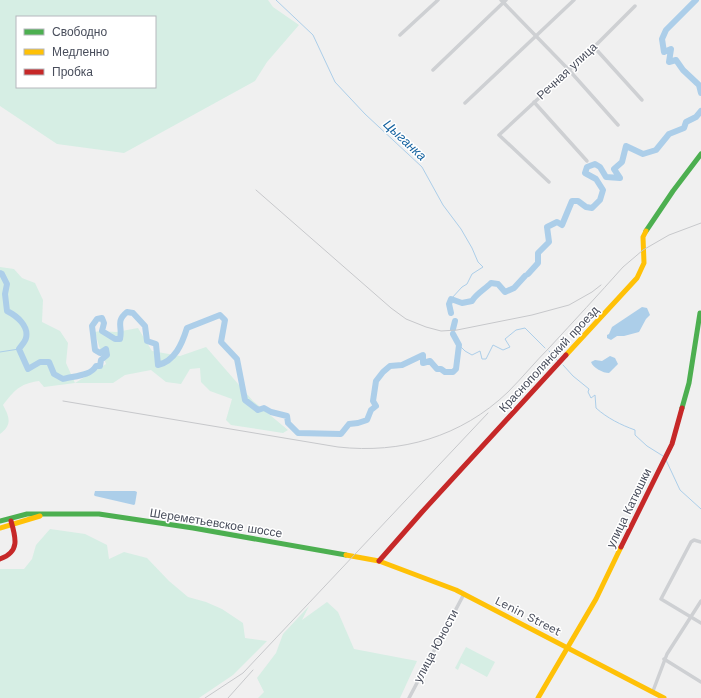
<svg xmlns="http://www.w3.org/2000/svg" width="701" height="698" font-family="'Work Sans',sans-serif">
	<rect width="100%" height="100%" fill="#f0f0f0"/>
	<g fill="#d6eee4" fill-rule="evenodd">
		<path d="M0,0H268L273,7L299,25L267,62L255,81L124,153L57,144L0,106ZM17,17H155V87H17Z"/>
		<path d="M0,267L14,269L22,278L35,283L43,300L42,322L60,331L68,343L66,363L75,383L106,364L99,346L95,332L100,331L116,332L138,328L152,351L180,356L206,347L253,401L288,430L283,433L231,425L226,420L232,399L210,391L201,382L200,368L190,369L181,384L166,382L151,370L125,375L113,383H75L44,387L39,381C19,384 15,390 3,405C9,416 13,425 0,434Z"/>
		<path d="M50,529L85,534L107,545L109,559L124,552L147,558L169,581L188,597L206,602L222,609L243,623L245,638L267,641L233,675L199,698H0V569H24L32,559L36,545Z"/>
		<path d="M327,602L338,612L354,649L417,661L400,698H258L264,692L257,678L276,653L283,634L309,606L302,620Z"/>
		<path d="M466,647L495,662L487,677L461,663L458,670L455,668Z"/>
	</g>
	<g fill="#accee9">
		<path d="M642,307L647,308L650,315L646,319L639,332L624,336H617L611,340L607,338V335L609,334L612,327Z"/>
		<path d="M610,356L615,358L618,364L609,373C603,373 593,368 591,362L595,360L602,361Z"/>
		<path d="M95,491H135L137,492L135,504L134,505L95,496L94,495Z"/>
	</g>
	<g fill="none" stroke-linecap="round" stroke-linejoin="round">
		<g stroke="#accee9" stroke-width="1">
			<path d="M276,0L313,35L335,82L365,114L422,167L443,205L461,229L472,248L478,262L483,267L472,274L467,284L462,287L451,299"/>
			<path d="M459,345L465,351L472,355L480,351L482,359H486L493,345L503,350L510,347L505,339L516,330L525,328L545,348"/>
			<path d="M549,351L558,361"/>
			<path d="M0,352L19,349"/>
			<path d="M563,365L573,376L589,389L588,392L591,398L595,395L596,408C607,418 621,425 635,430V435L647,446L663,456"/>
			<path d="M666,460L680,490L701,509"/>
		</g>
		<g stroke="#accee9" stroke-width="6">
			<path d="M696,0L666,30L662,39L664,52L671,49L669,62L676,60L683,70L699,85L701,93"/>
			<path d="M0,273L2,274L7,284L5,294L7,311C17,316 29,326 26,338C25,342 21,346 19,349L28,369L40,362H49L54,374L63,379C73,376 91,376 96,366H100L101,360L107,355L106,349L100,353L95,350L92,326L97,319L102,318L104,323L102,331L115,339H120C123,326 115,322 127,312L133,313L145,326L147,341L156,344L158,365C175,361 182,344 187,328L220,315L225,320L221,342L237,359L245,400L258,410L264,408L271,412L287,416L288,423L298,433L341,434L349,424L358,423L367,420L371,410L376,406L373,401L376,381L383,372L390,366L402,365L423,355V363L430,361L437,369H441L445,372H453L456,369L459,345L453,334"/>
			<path d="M528,274L538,263V253L549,242L547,227L557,222L562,225L572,201H578L586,207L592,208L600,200L603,190L596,179L585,173L587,167L595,164L600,167L606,177L620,178L614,169L622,162L626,146L643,154L656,150L669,134L684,128L686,122L696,117L701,111"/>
			<path d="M451,313L449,304L451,299L462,303L472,301C476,294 485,289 491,283L498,284L505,292L514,288L525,276"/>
			<path d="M453,329L455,321"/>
		</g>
		<g stroke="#ced0d3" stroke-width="3.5">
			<path d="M501,0L569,70L618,125"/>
			<path d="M400,35L438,0"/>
			<path d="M594,47L642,100"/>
			<path d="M433,70L506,0"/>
			<path d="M534,102L587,161"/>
			<path d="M465,103L574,0"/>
			<path d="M549,182L499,135L594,47L635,6"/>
			<path d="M701,542L694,540L691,542L661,599L701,623"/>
			<path d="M664,659L701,682"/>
			<path d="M653,691L667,654L701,601"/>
			<path d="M409,698L464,594"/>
		</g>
		<g stroke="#4caf50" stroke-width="5">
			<path d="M646,231L673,191L701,154"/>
			<path d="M682,408L689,383L700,313"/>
			<path d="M0,521L27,514H99L193,528L346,555"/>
		</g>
		<g stroke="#ffc107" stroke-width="5">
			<path d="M566,355L637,278L644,263L643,237L646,231"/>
			<path d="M0,528L40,516"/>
			<path d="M346,555L379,561L456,590L664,698"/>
			<path d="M538,698L596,599L621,547"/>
		</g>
		<g stroke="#c62828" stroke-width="5">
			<path d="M621,547L672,444L682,408"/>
			<path d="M0,559C20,552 16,538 11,521"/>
			<path d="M379,561L422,512L566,355"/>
		</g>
		<g stroke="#c7c8cb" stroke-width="1">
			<path d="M256,190L391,308L406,319L426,327L441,331L457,330L532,315L569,305L592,292L601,285"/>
			<path d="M63,401L338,447C401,454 461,437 508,392C522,378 535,362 549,348C574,321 599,294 623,267L643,250L669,235L701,223"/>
			<path d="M205,698L243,673L488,413"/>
			<path d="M228,698L253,670"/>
		</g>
	</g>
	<g text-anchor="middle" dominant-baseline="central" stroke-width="3" stroke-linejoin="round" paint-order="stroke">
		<g font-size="12" fill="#484d5b" stroke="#fff">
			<text transform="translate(567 71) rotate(-43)">Речная улица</text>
			<text transform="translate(549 359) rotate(-47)">Краснополянский проезд</text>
			<text transform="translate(629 508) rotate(-64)">улица Катюшки</text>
			<text transform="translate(216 523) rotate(9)">Шереметьевское шоссе</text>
			<text transform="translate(528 616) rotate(27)">Lenin Street</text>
			<text transform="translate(436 646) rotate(-62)">улица Юности</text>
		</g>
		<g font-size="13" font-style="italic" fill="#1663a0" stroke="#fff">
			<text transform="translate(405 140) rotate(43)">Цыганка</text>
		</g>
	</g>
	<rect x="16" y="16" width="140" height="72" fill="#ffffff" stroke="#b6b8bd"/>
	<rect x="24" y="29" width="20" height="6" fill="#4caf50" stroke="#b6b8bd"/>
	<text x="52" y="36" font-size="12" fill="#484d5b">Свободно</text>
	<rect x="24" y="49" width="20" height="6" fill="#ffc107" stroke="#b6b8bd"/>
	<text x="52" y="56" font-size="12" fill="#484d5b">Медленно</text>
	<rect x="24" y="69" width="20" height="6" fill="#c62828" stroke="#b6b8bd"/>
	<text x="52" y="76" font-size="12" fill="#484d5b">Пробка</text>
</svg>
